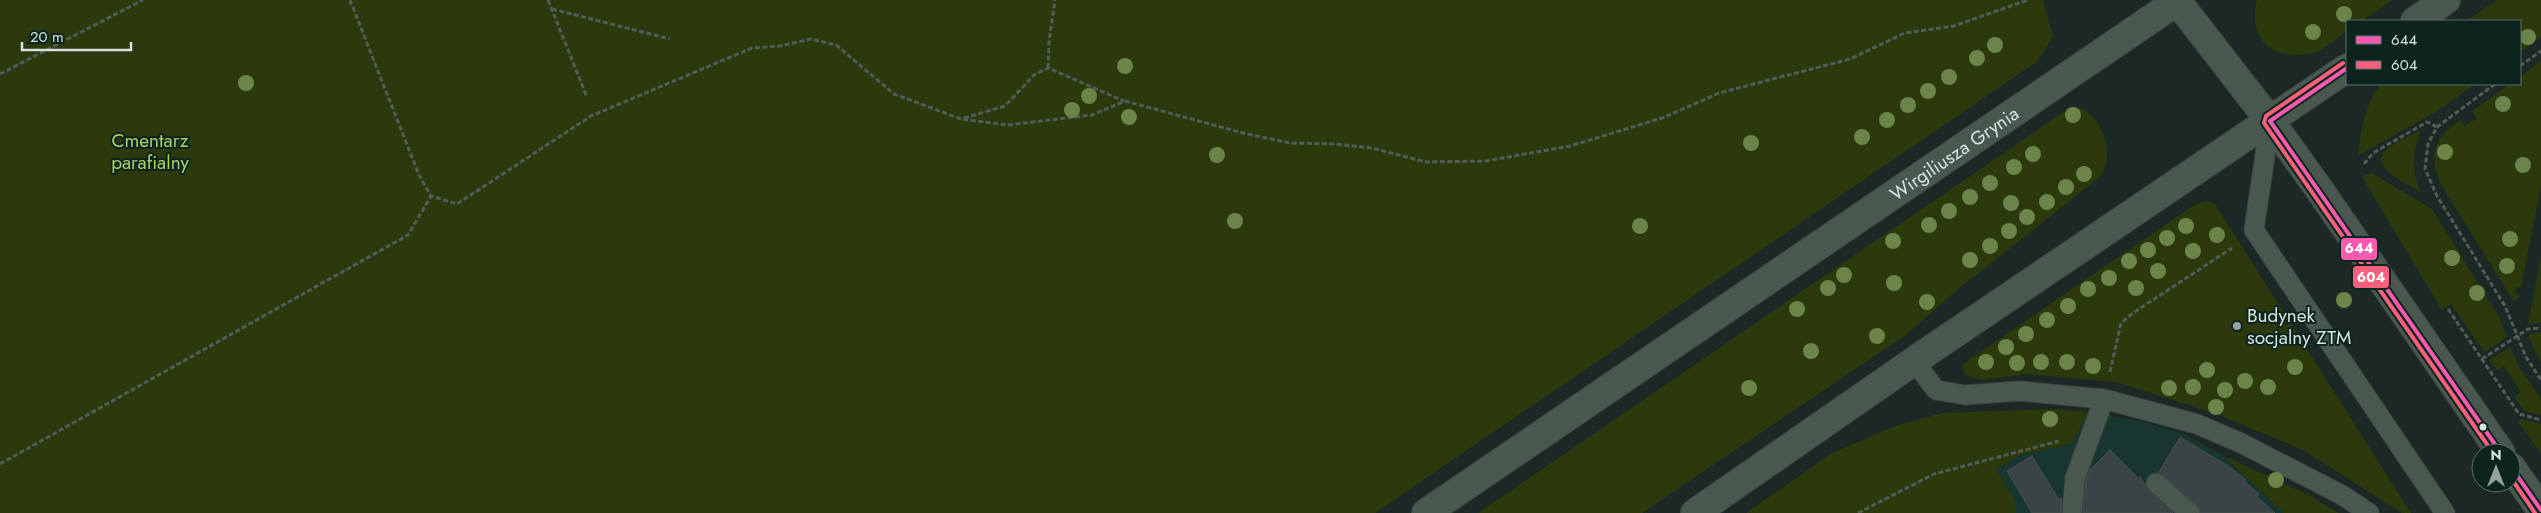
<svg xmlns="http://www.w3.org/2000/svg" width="2541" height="513" font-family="Jost,sans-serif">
	<rect width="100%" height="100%" fill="#1b2825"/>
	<path fill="#18362f" d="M2088,412L2145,422L2186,435L2224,456L2284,513H2015V500L1996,469L2021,455L2071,444Z"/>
	<g fill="#2b390d">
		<path d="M0,0H2043L2053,36L2038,61L1375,513H0Z"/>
		<path d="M2257,0H2393L2362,21H2347V31C2337,38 2326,48 2315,53C2311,55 2305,54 2300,55C2265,57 2249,32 2257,0Z"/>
		<path d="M2497,0H2541V37L2520,52V21H2466Z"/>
		<path d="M2541,61V185L2521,288L2516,287L2515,294L2520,296L2514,302L2442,186C2427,157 2434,138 2460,120L2465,126L2477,118L2472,111L2510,84H2520V77Z"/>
		<path d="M2381,84H2475L2439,110L2359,155C2360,129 2365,104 2381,84Z"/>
		<path d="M2077,107C2103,114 2115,155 2101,176L1956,291L1906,335L1642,513H1478L2065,111Z"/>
		<path d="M2421,130C2412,151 2411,173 2422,193C2411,186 2366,167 2387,149C2396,141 2410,136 2421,130Z"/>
		<path d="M2372,173L2432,209L2499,317L2507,337L2484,352L2451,304L2442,310L2365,182L2362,176Z"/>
		<path d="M2207,201L2215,204L2411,513H2402L2303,450L2217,414L2116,382L2026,374L1982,380L1964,374L1963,364L2194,205Z"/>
		<path d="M2541,256V323L2528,324Z"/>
		<path d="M2541,332V363L2528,336L2532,333Z"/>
		<path d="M2510,347L2520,368L2541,399V415L2524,411L2514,396L2521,392L2504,366L2497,370L2489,360Z"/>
		<path d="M2052,409L2088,412L2071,444L2021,455L1996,469L2015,500V513H1746L1832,453L1895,426L1942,413Z"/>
		<path d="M2522,419L2541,424V453L2518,422Z"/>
		<path d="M2224,456L2309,495L2339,513H2284Z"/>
	</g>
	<g fill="#3a4444" stroke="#45504f">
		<path d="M2180,437L2228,466L2246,480L2245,482L2259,494L2257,497L2275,513H2201L2197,505L2159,472Z"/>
		<path d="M2110,450L2138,478L2140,477L2149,491L2173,513H2083L2086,480L2090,470Z"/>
		<path d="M2032,456L2059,500L2062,498L2061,513H2032L2007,471Z"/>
	</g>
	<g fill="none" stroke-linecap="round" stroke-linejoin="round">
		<g stroke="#3a4542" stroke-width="21">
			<g id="service">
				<path d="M2270,121L2254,230L2445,513"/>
				<path d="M1914,361L1936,390L1965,395L2019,391L2104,399L2197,424L2241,443L2342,495L2369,513"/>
				<path d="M2156,483L2190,513"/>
				<path d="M2072,513L2075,478L2104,399"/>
			</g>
		</g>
		<g stroke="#3a4542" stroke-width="30">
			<g id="minor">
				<path d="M2177,1L2270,121L2321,192L2501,453"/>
				<path d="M2415,21L2446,0"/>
				<path d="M2511,467L2541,510"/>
				<path id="s1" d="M1426,513L2179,0"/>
				<path d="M1695,513L1914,361L2347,68"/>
			</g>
		</g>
		<g stroke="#505c55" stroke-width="3" stroke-dasharray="5 2.5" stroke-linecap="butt">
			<path d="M350,0L419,175L431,196L457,204L591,116L752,48L780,46L811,39L836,45L894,94L961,119L1008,125L1092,115L1125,101L1243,133L1290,143L1335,144L1372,148L1426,162L1486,161L1570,146L1662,118L1719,93L1850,59L1905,33L1954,26L2028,0"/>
			<path d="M548,0L587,97"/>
			<path d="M552,9L670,39"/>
			<path d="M2520,66L2541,51"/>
			<path d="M1048,68L1049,41L1055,0"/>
			<path d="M0,74L143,0"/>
			<path d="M2495,84L2437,127L2428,144L2425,169L2437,196L2505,306L2526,357L2541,380"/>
			<path d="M964,118L1005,106L1034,75L1048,68L1124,101"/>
			<path d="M2364,164L2373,153L2427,122L2437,127"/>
			<path d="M2448,309L2519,414L2541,420"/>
			<path d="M2482,359L2528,329L2541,328"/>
			<path d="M2110,372L2121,323L2133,313L2232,248"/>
			<path d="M0,464L408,235L431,196"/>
			<path d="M1858,513L1934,474L2059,441"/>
		</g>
		<use href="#service" stroke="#49584e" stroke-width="19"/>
		<use href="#minor" stroke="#49584e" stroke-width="28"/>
		<g stroke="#0c231e" stroke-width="8">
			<g id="bus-1">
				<path d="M2347,68L2270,121L2501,453"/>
				<path d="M2511,467L2541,510"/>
			</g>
		</g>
		<g stroke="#0c231e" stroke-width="8">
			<g id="bus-2">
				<path d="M2343,63L2266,116L2264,123L2493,453"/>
				<path d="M2511,478L2535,513"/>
			</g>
		</g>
		<use href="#bus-1" stroke="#f75aaf" stroke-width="4"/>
		<use href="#bus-2" stroke="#f8607d" stroke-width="4"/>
	</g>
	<g fill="#6b8449">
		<circle cx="2344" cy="14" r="8"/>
		<circle cx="2313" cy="32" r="8"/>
		<circle cx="2528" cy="37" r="8"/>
		<circle cx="1995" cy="45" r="8"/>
		<circle cx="1977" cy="58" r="8"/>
		<circle cx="1125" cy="66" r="8"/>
		<circle cx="1949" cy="77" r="8"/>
		<circle cx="246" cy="83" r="8"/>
		<circle cx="1928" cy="91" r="8"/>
		<circle cx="1089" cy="96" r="8"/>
		<circle cx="2503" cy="104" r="8"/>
		<circle cx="1908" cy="105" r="8"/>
		<circle cx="1072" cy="110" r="8"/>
		<circle cx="2073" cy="115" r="8"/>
		<circle cx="1129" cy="117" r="8"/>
		<circle cx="1887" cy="120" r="8"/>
		<circle cx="1862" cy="137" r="8"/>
		<circle cx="1751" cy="143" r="8"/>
		<circle cx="2445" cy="152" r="8"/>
		<circle cx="2033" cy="154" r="8"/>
		<circle cx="1217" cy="155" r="8"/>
		<circle cx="2523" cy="165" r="8"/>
		<circle cx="2014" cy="167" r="8"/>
		<circle cx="2084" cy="174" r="8"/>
		<circle cx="1990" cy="183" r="8"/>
		<circle cx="2066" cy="187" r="8"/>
		<circle cx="1970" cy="197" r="8"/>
		<circle cx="2047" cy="202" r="8"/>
		<circle cx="2011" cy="203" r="8"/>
		<circle cx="1949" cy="211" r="8"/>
		<circle cx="2027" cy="217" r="8"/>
		<circle cx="1235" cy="221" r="8"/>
		<circle cx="1929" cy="225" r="8"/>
		<circle cx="1640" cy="226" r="8"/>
		<circle cx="2186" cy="226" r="8"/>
		<circle cx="2009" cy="231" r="8"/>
		<circle cx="2217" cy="235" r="8"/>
		<circle cx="2167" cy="238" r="8"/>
		<circle cx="2510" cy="239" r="8"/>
		<circle cx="1893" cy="241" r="8"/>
		<circle cx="1990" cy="246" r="8"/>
		<circle cx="2148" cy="250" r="8"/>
		<circle cx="2193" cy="251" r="8"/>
		<circle cx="2452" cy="258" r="8"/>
		<circle cx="1970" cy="260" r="8"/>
		<circle cx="2129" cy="261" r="8"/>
		<circle cx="2507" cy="266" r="8"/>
		<circle cx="2158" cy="271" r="8"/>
		<circle cx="1844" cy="275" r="8"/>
		<circle cx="2109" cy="278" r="8"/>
		<circle cx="1894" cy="283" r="8"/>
		<circle cx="1828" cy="288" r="8"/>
		<circle cx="2136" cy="288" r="8"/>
		<circle cx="2088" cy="289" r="8"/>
		<circle cx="2477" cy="293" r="8"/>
		<circle cx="2344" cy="300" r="8"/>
		<circle cx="1927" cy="302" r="8"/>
		<circle cx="2068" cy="306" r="8"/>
		<circle cx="1797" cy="309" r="8"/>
		<circle cx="2047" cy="320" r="8"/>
		<circle cx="2026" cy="334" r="8"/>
		<circle cx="1877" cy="336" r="8"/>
		<circle cx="2006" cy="347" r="8"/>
		<circle cx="1811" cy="351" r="8"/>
		<circle cx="1986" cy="362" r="8"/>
		<circle cx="2041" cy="362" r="8"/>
		<circle cx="2067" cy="362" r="8"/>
		<circle cx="2017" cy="363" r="8"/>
		<circle cx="2093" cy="366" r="8"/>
		<circle cx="2295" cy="367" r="8"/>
		<circle cx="2207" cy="370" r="8"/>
		<circle cx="2245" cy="381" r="8"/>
		<circle cx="2193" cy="387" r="8"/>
		<circle cx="2268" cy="387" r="8"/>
		<circle cx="1749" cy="388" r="8"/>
		<circle cx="2169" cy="388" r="8"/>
		<circle cx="2225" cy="390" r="8"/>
		<circle cx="2216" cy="407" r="8"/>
		<circle cx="2050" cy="419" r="8"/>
		<circle cx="2276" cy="480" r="8"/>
	</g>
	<circle fill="#95a29f" stroke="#0c231e" stroke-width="2" cx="2237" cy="326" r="5"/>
	<circle fill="#d6e4e0" stroke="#0c231e" stroke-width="2" cx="2483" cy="427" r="4.5"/>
	<g text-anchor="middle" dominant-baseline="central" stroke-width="4" stroke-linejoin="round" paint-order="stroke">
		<g font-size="19" fill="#add066" stroke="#0c231e">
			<text x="150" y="140">Cmentarz<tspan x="150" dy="22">parafialny</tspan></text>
		</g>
		<g font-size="19" fill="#d6e4e0" stroke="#0c231e">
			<text stroke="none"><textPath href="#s1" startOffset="639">Wirgiliusza Grynia</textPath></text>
		</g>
		<g font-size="19" fill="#d6e4e0" stroke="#0c231e" text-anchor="start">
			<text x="2247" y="315">Budynek<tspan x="2247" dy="22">socjalny ZTM</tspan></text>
		</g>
	</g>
	<g stroke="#0c231e" stroke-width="2">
		<rect x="2340" y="237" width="38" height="24" rx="5" fill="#f75aaf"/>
		<rect x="2352" y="265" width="38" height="24" rx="5" fill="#f8607d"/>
	</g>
	<g font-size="14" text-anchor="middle" font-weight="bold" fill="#fff">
		<text x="2359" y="253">644</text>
		<text x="2371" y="282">604</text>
	</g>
	<rect x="2346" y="20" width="175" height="65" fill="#0c231e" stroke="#5d706c"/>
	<rect x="2356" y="36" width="25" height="8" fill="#f75aaf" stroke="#5d706c"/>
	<text x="2391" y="45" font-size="15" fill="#d6e4e0">644</text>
	<rect x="2356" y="61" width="25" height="8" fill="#f8607d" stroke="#5d706c"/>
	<text x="2391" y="70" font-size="15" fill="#d6e4e0">604</text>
	<g transform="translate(2496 468)"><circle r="24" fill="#0c231e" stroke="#5d706c"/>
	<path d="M0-4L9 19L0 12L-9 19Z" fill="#95a29f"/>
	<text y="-8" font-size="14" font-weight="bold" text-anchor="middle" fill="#d6e4e0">N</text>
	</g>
	<path d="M22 42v8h109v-8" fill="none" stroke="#d6e4e0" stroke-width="2.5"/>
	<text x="30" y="42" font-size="15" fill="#d6e4e0" stroke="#0c231e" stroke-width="4" paint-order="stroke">20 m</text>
</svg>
